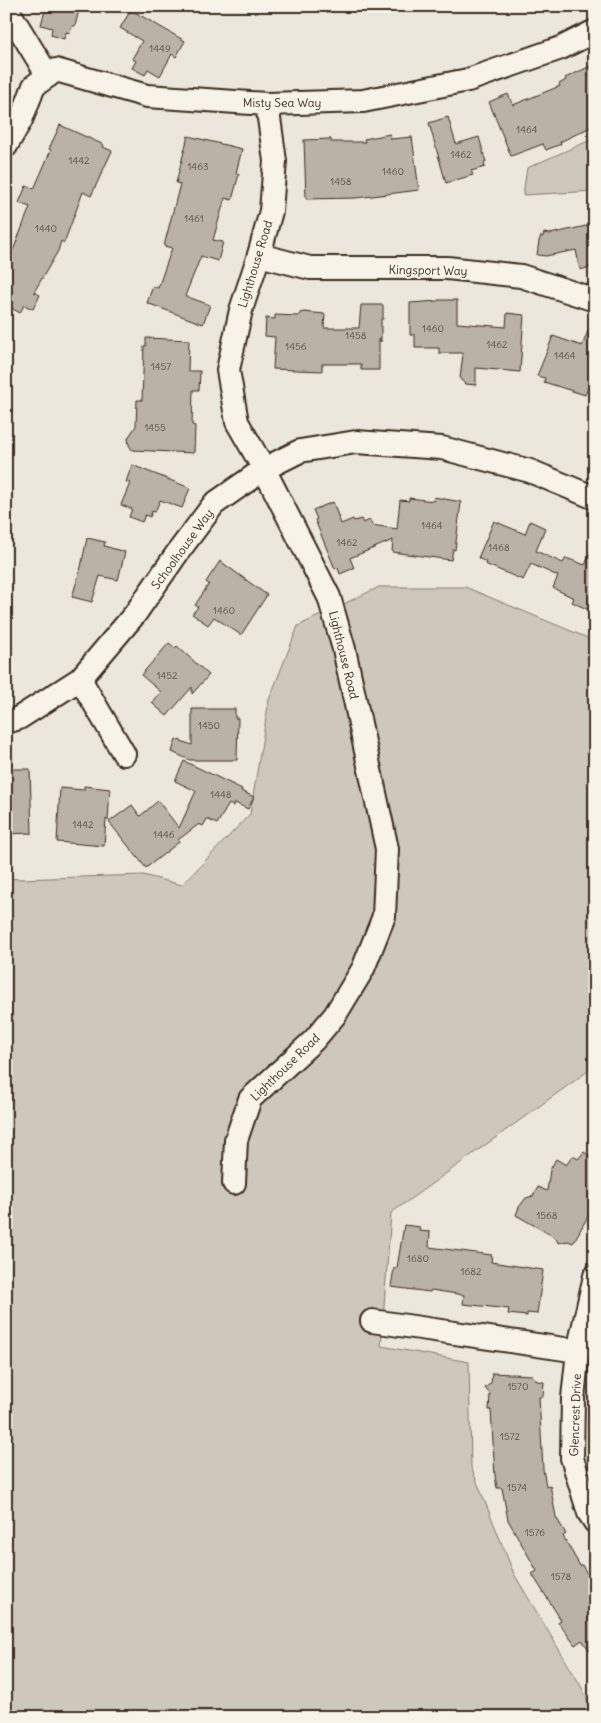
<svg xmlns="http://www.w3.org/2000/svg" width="601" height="1723" font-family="Delius,sans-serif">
	<rect width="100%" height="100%" fill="#ece7dc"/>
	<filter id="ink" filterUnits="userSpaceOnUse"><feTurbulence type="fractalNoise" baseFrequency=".02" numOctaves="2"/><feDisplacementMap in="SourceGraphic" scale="10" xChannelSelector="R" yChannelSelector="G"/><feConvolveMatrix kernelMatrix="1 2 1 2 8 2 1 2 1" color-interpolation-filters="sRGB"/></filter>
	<g filter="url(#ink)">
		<g fill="#cec8bc" stroke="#84796d">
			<path d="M595,138V191L523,195L527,168Z"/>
			<path d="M379,587H465L595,641V1066L391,1213L381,1346L469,1362L471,1467L514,1574L582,1688L595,1717H6V878L19,879L143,875L182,885L250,814L269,700L298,626Z"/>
		</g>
		<g fill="#bab2a7" stroke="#3b2a1e">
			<path d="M46,6H80L75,26H72L70,33L66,32L64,39L51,35L52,28L41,25Z"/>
			<path d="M131,10L185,41L176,57L172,54L160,76L148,69L145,75L132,68L136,61L132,59L142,41L120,28Z"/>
			<path d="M595,64V125L560,142L561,144L546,150L543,144L511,156L489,102L508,94L513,105L560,86L559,84L566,80L565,78Z"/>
			<path d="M448,117L456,144L479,137L486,162H484L485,167L471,171L473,175L446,183L429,123Z"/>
			<path d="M60,125L104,145L103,147L112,151L91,196L83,192L64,243L61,241L58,251L34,292L40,295L33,309L24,305L20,313L6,305V263L14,248L30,207L19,203L26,186L34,189L51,150L49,149Z"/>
			<path d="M390,134L391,139L412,137L419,190L356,198L306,199L304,140L331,139V142H365L364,139Z"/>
			<path d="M188,136L242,149L236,173L239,174L232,200L225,198L213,240L223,242L218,261L201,256L185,296L210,305L203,324L147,303L153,286L158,288L172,248L164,246L180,184L176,183Z"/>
			<path d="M595,224V266L580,270L576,250L546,256L537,255L539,241L541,236L543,237L544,233L550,234Z"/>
			<path d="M438,300H457V323L506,327L507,313L524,315L520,372L476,368V385L465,384L460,379L463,353H439V348H415V335H410V303L438,301Z"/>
			<path d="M361,305H383V319H381V342L379,339V370H361V364H322V371L273,369L275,337L265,336L266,318L275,319V315L299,316L300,313L303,312L325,314L324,328H359Z"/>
			<path d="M594,316L595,372L585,395L544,382L545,378L537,376L553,336L582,346Z"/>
			<path d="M146,338L189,340L188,371H200L199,390H193L192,425L195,426L194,453L132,450L129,445L128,438L136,426L137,400H142L144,346H146Z"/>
			<path d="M132,465L190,488L182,508L160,500L155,512L152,511L150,517L145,515L142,522L129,517L132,509L121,505L130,483L126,482Z"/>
			<path d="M434,497L461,502L455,550L453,549L451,560L392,552L393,540L350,558L354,568L340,574L338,568L335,569L315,520L317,519L313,510L333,502L341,524L353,519L354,521L361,519L363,523L370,520L372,525L397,529L400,500L409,501V498L434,501Z"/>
			<path d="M494,521L525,534L530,521L545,528L536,551L563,563L566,558L585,565L595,542V597L589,610L572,602L574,598L553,588L558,576L531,564L523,580L485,564L486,562L478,558Z"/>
			<path d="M87,538L105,542L104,546L125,552L118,580L100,576L92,602L72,597L81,567Z"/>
			<path d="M220,561L267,595L241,635L214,617L208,625L192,614L198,607L195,605L209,584L206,582Z"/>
			<path d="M169,643L175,648L177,646L209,675L192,694V687L167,716L152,703L161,692L141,675Z"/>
			<path d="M192,709H235V718H238L237,760H190L172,752L176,739L192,745Z"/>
			<path d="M184,761L242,789L241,791L254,797L248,809L235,803L233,806L229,804L217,824L207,819L203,826L199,824L178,840L179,842L146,868L109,822L132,805L140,816L158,801L179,828L196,791L175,781Z"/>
			<path d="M10,769H30L32,833L6,834V796H11Z"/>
			<path d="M84,786L110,789L108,821L106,819L104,846L57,842L60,788L84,790Z"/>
			<path d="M584,1152L595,1160V1204L573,1243L568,1241L558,1243L556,1238L516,1215L519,1207L526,1198L533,1196L538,1187L547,1191L550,1170L556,1159L566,1165L573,1156L578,1159Z"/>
			<path d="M404,1225L420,1227L419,1231L430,1232L429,1247L492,1255L491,1262L543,1270L537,1314L527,1313V1316L508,1314L509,1309L463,1304L464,1295L431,1290L430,1292L391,1287L394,1268H397Z"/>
			<path d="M492,1373L532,1375L537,1381L544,1382L543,1397H539L543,1469L546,1486L550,1485L556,1517L566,1534L563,1536L580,1566L582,1565L595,1587V1658L582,1640L575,1645L558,1622L561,1620L532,1574L537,1571L508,1520L502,1488H497L495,1476L491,1410H489L490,1394L485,1388L491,1383Z"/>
		</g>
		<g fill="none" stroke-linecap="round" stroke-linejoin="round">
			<g stroke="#3b2a1e" stroke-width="26">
				<g id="minor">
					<path d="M6,7L48,76"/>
					<path d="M6,146L21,120L34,86L56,70L147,96L267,104L363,101L468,80L561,48L595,31"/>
					<path d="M259,255L310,268H447L521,276L595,300"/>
					<path d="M80,679L124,754"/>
					<path d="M6,722L19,718L80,679L135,614L178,552L214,504L264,469L300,451L356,442L442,448L530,471L595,498"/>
					<path d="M234,1183L236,1140L250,1099L314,1040L335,1015L363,969L384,916L387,849L344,649L329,597L264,469L237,422L228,370L241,310L259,255L271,211L275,161L267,104"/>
					<path d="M595,1276L578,1351L573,1398L572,1458L589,1513L595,1522"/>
					<path d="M372,1321L578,1351"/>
				</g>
			</g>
			<use href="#minor" stroke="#f7f3e8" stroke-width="22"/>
		</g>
	</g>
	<g text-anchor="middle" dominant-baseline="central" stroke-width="4" stroke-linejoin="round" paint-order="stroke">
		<g font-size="10" fill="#5b4c40">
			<text x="160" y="48">1449</text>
			<text x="527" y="129">1464</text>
			<text x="461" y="154">1462</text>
			<text x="79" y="160">1442</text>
			<text x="198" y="166">1463</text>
			<text x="393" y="171">1460</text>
			<text x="341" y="181">1458</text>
			<text x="194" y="218">1461</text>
			<text x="46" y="228">1440</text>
			<text x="433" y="328">1460</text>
			<text x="356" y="335">1458</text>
			<text x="497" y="344">1462</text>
			<text x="296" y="346">1456</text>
			<text x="565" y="355">1464</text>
			<text x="161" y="366">1457</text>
			<text x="155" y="427">1455</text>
			<text x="432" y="525">1464</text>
			<text x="347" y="542">1462</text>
			<text x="499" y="547">1468</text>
			<text x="224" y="610">1460</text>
			<text x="167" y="675">1452</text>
			<text x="209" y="725">1450</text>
			<text x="221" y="794">1448</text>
			<text x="83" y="824">1442</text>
			<text x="164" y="834">1446</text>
			<text x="547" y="1215">1568</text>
			<text x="418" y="1258">1680</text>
			<text x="471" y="1271">1682</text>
			<text x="518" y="1386">1570</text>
			<text x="510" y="1436">1572</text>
			<text x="517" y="1487">1574</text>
			<text x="535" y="1532">1576</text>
			<text x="561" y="1576">1578</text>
		</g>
		<g font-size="12" fill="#3b2a1e" stroke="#f7f3e8">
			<text x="282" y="102">Misty Sea Way</text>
			<text transform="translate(255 264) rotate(-73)">Lighthouse Road</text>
			<text transform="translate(428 270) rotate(1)">Kingsport Way</text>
			<text transform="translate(182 549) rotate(-54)">Schoolhouse Way</text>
			<text transform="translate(344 655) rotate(76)">Lighthouse Road</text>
			<text transform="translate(285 1067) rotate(-44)">Lighthouse Road</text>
			<text transform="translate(575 1415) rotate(-88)">Glencrest Drive</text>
		</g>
	</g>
	<rect width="601" height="1723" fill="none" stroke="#f7f3e8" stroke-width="25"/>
	<rect x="12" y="12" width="576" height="1698" fill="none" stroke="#3b2a1e" stroke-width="2" filter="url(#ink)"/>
</svg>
